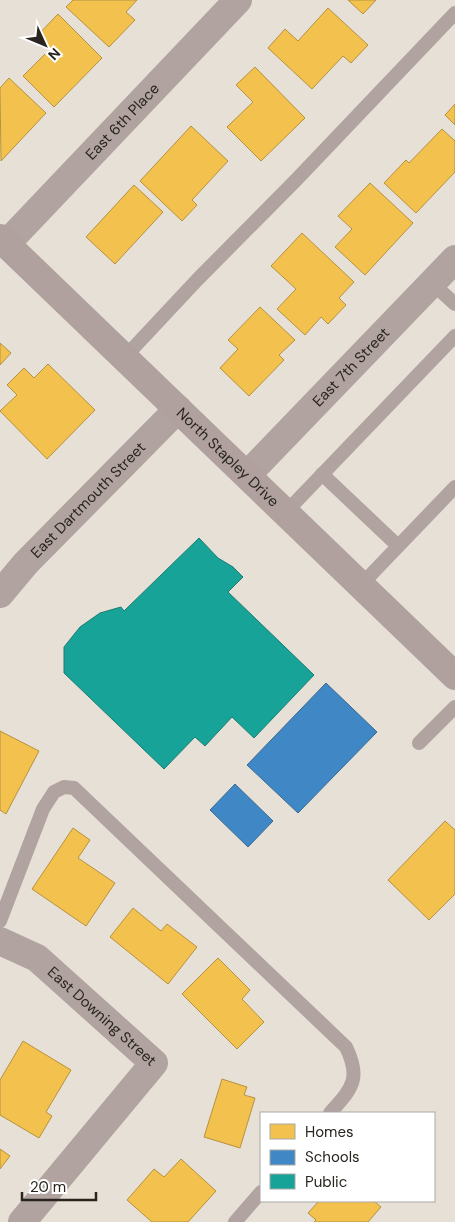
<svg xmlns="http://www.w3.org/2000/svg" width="455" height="1222" font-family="'DM Sans',sans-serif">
	<rect width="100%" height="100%" fill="#e7e0d6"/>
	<g fill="#f2c14e" stroke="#b69240">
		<path d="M73,0H137L126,12L135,20L109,47L66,7Z"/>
		<path d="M348,0H376L363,14Z"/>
		<path d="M328,8L368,45L351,63L343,56L312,89L268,48L285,29L298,41Z"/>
		<path d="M58,14L102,58L54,107L23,76L49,50L36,37Z"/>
		<path d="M255,67L305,118L261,161L227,127L253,102L236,85Z"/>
		<path d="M9,78L46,113L1,161L0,88Z"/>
		<path d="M455,104V125L445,115Z"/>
		<path d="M191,126L228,161L192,200L197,205L182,221L140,181Z"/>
		<path d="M442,129L455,141V172L416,213L384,183L406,160L409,163Z"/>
		<path d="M370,183L413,223L365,275L335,247L352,229L338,216Z"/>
		<path d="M134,185L163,212L115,264L86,237Z"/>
		<path d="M302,233L354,282L339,298L346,305L328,324L321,317L305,335L277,309L296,289L271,266Z"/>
		<path d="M260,307L295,340L279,355L284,360L249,396L220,368L238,349L228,340Z"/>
		<path d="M0,343L11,353L0,365Z"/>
		<path d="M48,364L95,410L47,459L0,411L17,395L7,385L24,368L34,378Z"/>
		<path d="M0,731L39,751L6,814L0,810Z"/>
		<path d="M445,821L455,830V894L429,920L388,880Z"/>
		<path d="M73,828L90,840L78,858L115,883L86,926L32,889Z"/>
		<path d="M133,908L161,931L167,924L197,947L168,984L110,937Z"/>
		<path d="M218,958L250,990L242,999L264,1022L237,1049L182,994Z"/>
		<path d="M23,1041L71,1070L46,1112L52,1116L39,1138L0,1115V1080Z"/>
		<path d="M222,1079L247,1087L244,1095L255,1098L240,1148L204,1137Z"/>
		<path d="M0,1149L10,1156L0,1169Z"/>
		<path d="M181,1159L216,1191L188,1222H152L127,1200L154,1169L164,1177Z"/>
		<path d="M319,1201H374L381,1207L368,1222H314L316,1220L308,1213Z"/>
	</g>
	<g fill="#3f88c5" stroke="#386a93">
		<path d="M326,683L377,732L298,813L247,765Z"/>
		<path d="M235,784L273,821L248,847L210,810Z"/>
	</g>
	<path fill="#17a398" stroke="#1c7d73" d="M199,538L218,558L233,567L243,577L228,592L314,675L254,738L232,717L205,746L195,737L164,769L64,673V647L80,627L100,613L121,607L124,611Z"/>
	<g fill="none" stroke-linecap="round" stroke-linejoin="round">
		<g stroke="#b1a3a0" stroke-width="14">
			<path d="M432,283L455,304"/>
			<path d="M124,358L197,280L297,179L455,13"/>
			<path d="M322,474L398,546"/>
			<path d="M285,513L455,336"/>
			<path d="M361,585L455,487"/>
			<path d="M419,743L455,707"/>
			<path d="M0,921L43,809L54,792L64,787L74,788L346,1047C362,1080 351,1089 330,1113"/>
			<path d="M235,1222L261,1192"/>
		</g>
		<g stroke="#b1a3a0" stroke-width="28">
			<path id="s1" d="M6,244L238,0"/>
			<path id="s2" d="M247,475L455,259"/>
			<path id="s3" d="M0,594L26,563L178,409"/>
			<path id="s4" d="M0,941L37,958L154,1063L22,1222"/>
		</g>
		<path stroke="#b0a19f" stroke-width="28" id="s5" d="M0,238L455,676"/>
	</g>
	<g text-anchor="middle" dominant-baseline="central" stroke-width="5" stroke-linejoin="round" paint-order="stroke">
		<g font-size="15" fill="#29251e" stroke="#fff">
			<text stroke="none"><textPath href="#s1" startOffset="169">East 6th Place</textPath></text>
			<text stroke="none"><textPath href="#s2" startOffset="150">East 7th Street</textPath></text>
			<text stroke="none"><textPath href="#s5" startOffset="316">North Stapley Drive</textPath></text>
			<text stroke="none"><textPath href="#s3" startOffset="129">East Dartmouth Street</textPath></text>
			<text stroke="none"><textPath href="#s4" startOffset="128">East Downing Street</textPath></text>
		</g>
	</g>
	<rect x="260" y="1112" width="175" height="90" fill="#ffffff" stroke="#a9a8a5"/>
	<rect x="270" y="1124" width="25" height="15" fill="#f2c14e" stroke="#a9a8a5"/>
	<text x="305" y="1137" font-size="15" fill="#29251e">Homes</text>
	<rect x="270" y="1150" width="25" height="15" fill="#3f88c5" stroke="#a9a8a5"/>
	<text x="305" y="1162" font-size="15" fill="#29251e">Schools</text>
	<rect x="270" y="1174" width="25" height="15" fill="#17a398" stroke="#a9a8a5"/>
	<text x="305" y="1187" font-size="15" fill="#29251e">Public</text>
	<g transform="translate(45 45) rotate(134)" stroke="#ffffff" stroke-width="4" paint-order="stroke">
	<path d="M0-4L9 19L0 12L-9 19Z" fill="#29251e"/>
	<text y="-8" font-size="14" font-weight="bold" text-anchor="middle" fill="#29251e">N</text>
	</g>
	<path d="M22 1192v8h74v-8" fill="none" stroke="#29251e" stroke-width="2.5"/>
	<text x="30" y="1192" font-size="15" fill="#29251e" stroke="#ffffff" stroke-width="4" paint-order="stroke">20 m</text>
</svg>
